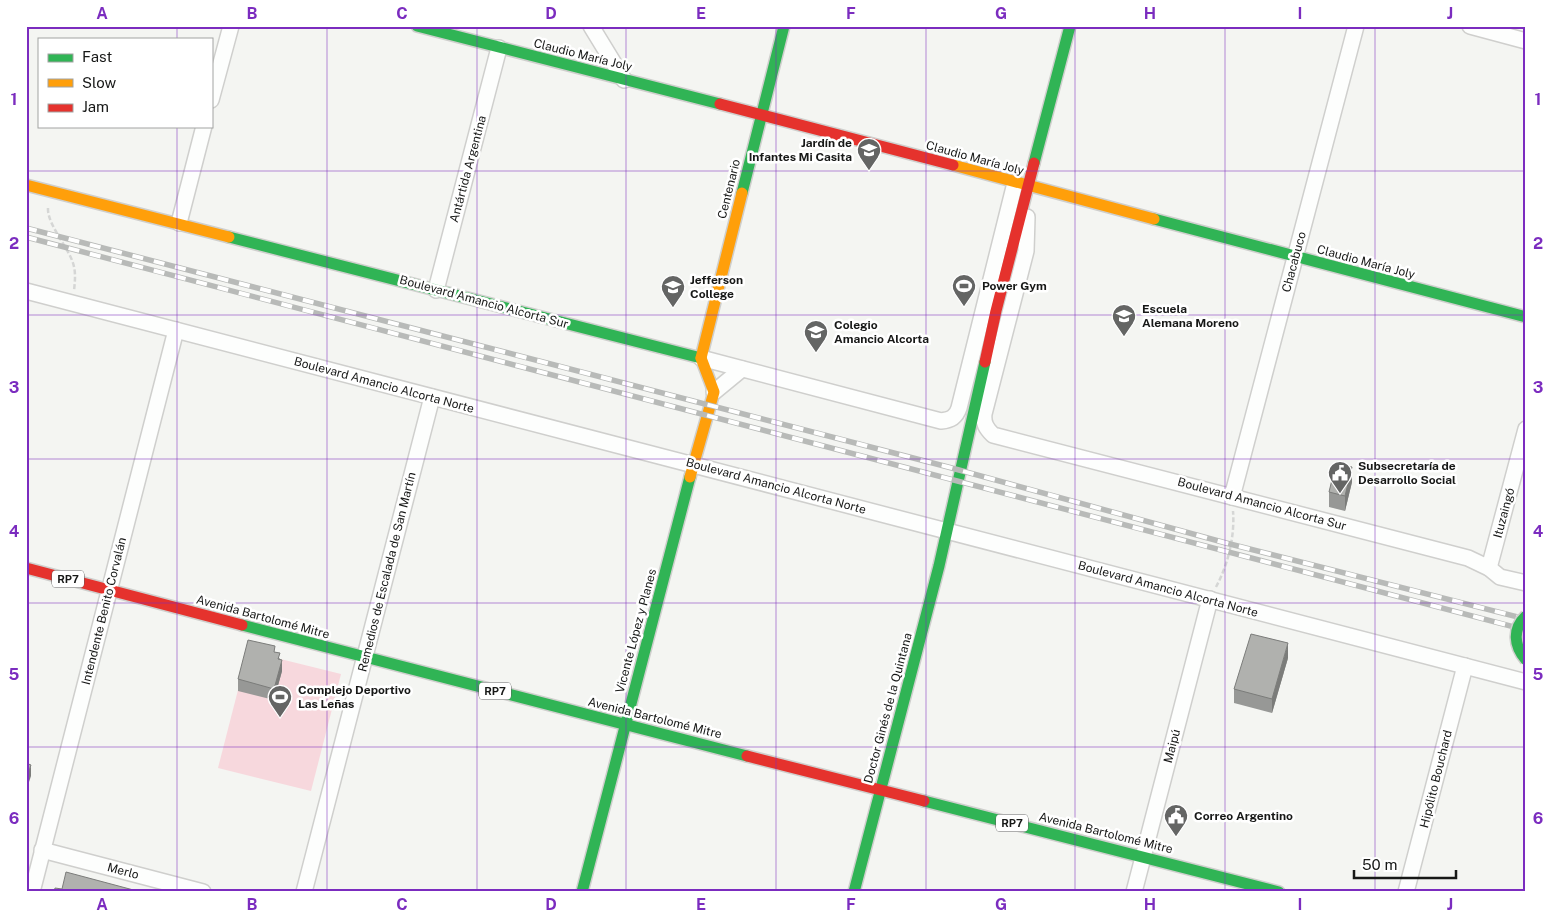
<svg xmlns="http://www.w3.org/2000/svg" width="1552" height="918" font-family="'Public Sans',sans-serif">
	<rect width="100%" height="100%" fill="#f4f5f2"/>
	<path fill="#f7d8dd" d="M248,651L341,674L311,791L218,768Z"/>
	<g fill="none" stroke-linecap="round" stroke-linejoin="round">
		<g stroke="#cfcfcd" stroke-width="18">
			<g id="street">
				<path d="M591,26L624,80"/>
				<path d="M1470,26L1526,41"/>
				<path d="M211,100L231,26"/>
				<path d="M1027,217L1026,251L984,414C983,423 986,428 993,435L1468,558L1489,568L1500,577L1526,583"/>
				<path d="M179,223L204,126"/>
				<path d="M436,290L499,48"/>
				<path d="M26,291L1526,682"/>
				<path d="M701,358L941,421C951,420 956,417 959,408L1015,183"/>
				<path d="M714,392L742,369"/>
				<path d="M1232,497L1356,26"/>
				<path d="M1489,568L1526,429"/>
				<path d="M42,850L203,892"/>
				<path d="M32,892L176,330"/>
				<path d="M304,892L432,397"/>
				<path d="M1134,892L1210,599"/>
				<path d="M1406,892L1465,666"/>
			</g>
		</g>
		<g stroke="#cfcfcd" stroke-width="14">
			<g id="fast">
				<path d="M417,26L720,104"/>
				<path d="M1034,163L1070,26"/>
				<path d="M742,193L784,26"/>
				<path d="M1154,219L1526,317"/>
				<path d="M229,237L701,358"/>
				<path d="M242,625L747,756"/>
				<path d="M924,801L1279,892"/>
				<path d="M582,892L690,477"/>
				<path d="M854,892L939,566L985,362"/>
			</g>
		</g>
		<g stroke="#cfcfcd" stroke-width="14">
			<g id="slow">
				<path d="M953,165L1154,219"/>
				<path d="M26,185L229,237"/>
				<path d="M701,358L742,193"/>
				<path d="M690,477L714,392L701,358"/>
			</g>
		</g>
		<g stroke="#cfcfcd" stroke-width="14">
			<g id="jam">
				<path d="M720,104L953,165"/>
				<path d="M985,362L996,311L1034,163"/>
				<path d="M26,568L242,625"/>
				<path d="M747,756L924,801"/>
			</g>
		</g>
		<g stroke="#d5d6d5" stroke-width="2.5" stroke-dasharray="5 2.5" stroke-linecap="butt">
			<path d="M48,208C47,224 68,247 73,263C76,272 75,281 74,291"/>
			<path d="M1216,587C1228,565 1235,536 1233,511"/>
		</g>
		<use href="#street" stroke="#fdfefd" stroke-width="15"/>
		<use href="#fast" stroke="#30b455" stroke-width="11"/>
		<use href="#slow" stroke="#ff9f0a" stroke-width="11"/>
		<use href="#jam" stroke="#e5322d" stroke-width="11"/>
		<g stroke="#b8bab8" stroke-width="5.5">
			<g id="rail">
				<path d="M26,228L948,467L1226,543L1526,619"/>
				<path d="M26,237L1526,630"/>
			</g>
		</g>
		<use href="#rail" stroke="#fff" stroke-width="4" stroke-dasharray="11" stroke-linecap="butt"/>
		<g stroke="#cfcfcd" stroke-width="14" stroke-linecap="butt">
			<path id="fast-bridge" d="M1526,616C1512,629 1514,646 1526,660"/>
		</g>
		<use href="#fast-bridge" stroke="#30b455" stroke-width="11"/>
	</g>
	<g fill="#979896">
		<path d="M1352,482L1345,511L1329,507V492Z"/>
		<path d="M275,652L280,659L282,671L274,700L238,691V679Z"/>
		<path d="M1288,658L1272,713L1234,703V689Z"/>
	</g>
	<g fill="#7b7c7a">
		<path d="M1352,467V482L1345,511V496Z"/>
		<path d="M1288,643V658L1272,713V699Z"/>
		<path d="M282,660V671L274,700V689Z"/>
		<path d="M31,765V776L26,791V779Z"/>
	</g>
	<g fill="#b0b1ae" stroke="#7b7c7a">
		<path d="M1336,463L1352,467L1345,496L1329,492Z"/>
		<path d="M1251,634L1288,643L1272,699L1234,689Z"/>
		<path d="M248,640L275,646L274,652L280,653L278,659L282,660L274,689L238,679Z"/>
		<path d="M26,763L31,765L26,779Z"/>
		<path d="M66,872L141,892H54L55,888L62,889Z"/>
	</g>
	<path fill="none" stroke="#7b2cbf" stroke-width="1" stroke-opacity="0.55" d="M177,26V39M327,26V892M477,26V892M626,26V892M776,26V892M926,26V892M1075,26V892M1225,26V892M1375,26V892M177,126V892M26,171H1526M26,315H1526M26,459H1526M26,603H1526M26,747H1526"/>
	<defs>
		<g id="school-pin" transform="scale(1.25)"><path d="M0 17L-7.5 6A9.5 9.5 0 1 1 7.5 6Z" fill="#646564" stroke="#fff"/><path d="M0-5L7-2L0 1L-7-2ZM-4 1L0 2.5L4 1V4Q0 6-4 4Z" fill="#fff"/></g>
		<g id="stadium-pin" transform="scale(1.25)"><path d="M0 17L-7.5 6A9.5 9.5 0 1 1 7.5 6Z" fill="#646564" stroke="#fff"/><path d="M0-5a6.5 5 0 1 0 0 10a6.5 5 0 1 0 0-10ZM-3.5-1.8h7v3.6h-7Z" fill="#fff"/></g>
		<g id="civic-pin" transform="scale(1.25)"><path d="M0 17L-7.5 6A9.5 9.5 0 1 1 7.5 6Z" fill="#646564" stroke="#fff"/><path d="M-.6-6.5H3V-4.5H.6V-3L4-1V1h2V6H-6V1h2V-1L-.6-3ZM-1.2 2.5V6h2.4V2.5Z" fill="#fff"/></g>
	</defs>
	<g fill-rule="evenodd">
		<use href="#school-pin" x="869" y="150"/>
		<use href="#stadium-pin" x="964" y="286"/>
		<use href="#school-pin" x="673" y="287"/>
		<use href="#school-pin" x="1124" y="316"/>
		<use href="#school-pin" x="816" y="332"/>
		<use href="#civic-pin" x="1340" y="473"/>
		<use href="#stadium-pin" x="280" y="697"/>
		<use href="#civic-pin" x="1176" y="816"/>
	</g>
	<g text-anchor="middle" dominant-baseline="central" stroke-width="5" stroke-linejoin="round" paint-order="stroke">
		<g fill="#fff" stroke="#5d5d5d" stroke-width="1">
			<rect x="52" y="570.5" width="32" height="17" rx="4"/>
			<rect x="479" y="682.5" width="32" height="17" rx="4"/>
			<rect x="996" y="814.5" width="32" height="17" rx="4"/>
		</g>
		<g font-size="11" font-weight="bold" fill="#171817">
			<text x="68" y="579">RP7</text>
			<text x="495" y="691">RP7</text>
			<text x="1012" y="823">RP7</text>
		</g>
		<g font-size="12" fill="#171817" stroke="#fff">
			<text transform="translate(583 55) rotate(14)">Claudio María Joly</text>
			<text transform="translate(975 158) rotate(15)">Claudio María Joly</text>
			<text transform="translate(468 169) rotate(-75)">Antártida Argentina</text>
			<text transform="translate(729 189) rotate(-76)">Centenario</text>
			<text transform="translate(1294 262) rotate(-75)">Chacabuco</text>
			<text transform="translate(1366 262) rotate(15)">Claudio María Joly</text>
			<text transform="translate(484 302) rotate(15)">Boulevard Amancio Alcorta Sur</text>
			<text transform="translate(384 385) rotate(15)">Boulevard Amancio Alcorta Norte</text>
			<text transform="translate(776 486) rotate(15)">Boulevard Amancio Alcorta Norte</text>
			<text transform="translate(1262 504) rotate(15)">Boulevard Amancio Alcorta Sur</text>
			<text transform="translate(1504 513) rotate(-75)">Ituzaingó</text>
			<text transform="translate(387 572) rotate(-76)">Remedios de Escalada de San Martín</text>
			<text transform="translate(1168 589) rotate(15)">Boulevard Amancio Alcorta Norte</text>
			<text transform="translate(104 611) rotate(-76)">Intendente Benito Corvalán</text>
			<text transform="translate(263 617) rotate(15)">Avenida Bartolomé Mitre</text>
			<text transform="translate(636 631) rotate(-75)">Vicente López y Planes</text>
			<text transform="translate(888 708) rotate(-75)">Doctor Ginés de la Quintana</text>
			<text transform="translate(655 718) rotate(14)">Avenida Bartolomé Mitre</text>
			<text transform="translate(1172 746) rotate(-75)">Maipú</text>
			<text transform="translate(1436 779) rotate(-76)">Hipólito Bouchard</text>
			<text transform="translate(1106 833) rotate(14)">Avenida Bartolomé Mitre</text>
			<text transform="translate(123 871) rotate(15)">Merlo</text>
		</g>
		<g font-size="12" font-weight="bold" fill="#171817" stroke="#fff" text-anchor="start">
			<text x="852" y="143" text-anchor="end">Jardín de<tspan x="852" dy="14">Infantes Mi Casita</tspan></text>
			<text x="690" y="280">Jefferson<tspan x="690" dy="14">College</tspan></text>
			<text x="982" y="286">Power Gym</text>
			<text x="1142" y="309">Escuela<tspan x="1142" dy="14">Alemana Moreno</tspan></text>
			<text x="834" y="325">Colegio<tspan x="834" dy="14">Amancio Alcorta</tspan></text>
			<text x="1358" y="466">Subsecretaría de<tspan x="1358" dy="14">Desarrollo Social</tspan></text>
			<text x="298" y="690">Complejo Deportivo<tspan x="298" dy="14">Las Leñas</tspan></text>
			<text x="1194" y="816">Correo Argentino</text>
		</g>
	</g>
	<rect width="1552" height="918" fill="none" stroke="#ffffff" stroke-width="55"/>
	<rect x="38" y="38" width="175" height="90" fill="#ffffff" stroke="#a2a3a2"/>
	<rect x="48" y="54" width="25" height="8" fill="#30b455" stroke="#a2a3a2"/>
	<text x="82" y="62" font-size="15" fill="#171817">Fast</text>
	<rect x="48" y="79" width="25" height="8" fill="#ff9f0a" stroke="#a2a3a2"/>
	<text x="82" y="88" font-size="15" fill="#171817">Slow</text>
	<rect x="48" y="104" width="25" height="8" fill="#e5322d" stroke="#a2a3a2"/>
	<text x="82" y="112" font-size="15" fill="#171817">Jam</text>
	<path d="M1354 870v8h102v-8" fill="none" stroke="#171817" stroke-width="2.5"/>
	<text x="1362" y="870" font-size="15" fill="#171817" stroke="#ffffff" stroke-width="4" paint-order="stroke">50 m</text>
	<rect x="28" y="28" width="1496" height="862" fill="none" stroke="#7b2cbf" stroke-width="2"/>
	<g font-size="16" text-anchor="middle" font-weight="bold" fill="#7b2cbf">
		<text x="102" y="19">A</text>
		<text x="252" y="19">B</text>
		<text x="402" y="19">C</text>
		<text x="551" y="19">D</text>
		<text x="701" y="19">E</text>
		<text x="851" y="19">F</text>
		<text x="1001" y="19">G</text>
		<text x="1150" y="19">H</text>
		<text x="1300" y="19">I</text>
		<text x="1450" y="19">J</text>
		<text x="14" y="105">1</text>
		<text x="1538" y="105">1</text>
		<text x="14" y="249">2</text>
		<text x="1538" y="249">2</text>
		<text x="14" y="393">3</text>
		<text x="1538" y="393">3</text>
		<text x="14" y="537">4</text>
		<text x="1538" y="537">4</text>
		<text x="14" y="680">5</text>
		<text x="1538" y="680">5</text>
		<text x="14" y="824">6</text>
		<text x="1538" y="824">6</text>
		<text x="102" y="910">A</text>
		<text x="252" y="910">B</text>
		<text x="402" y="910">C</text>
		<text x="551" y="910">D</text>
		<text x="701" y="910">E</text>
		<text x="851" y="910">F</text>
		<text x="1001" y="910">G</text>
		<text x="1150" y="910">H</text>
		<text x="1300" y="910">I</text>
		<text x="1450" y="910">J</text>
	</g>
</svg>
